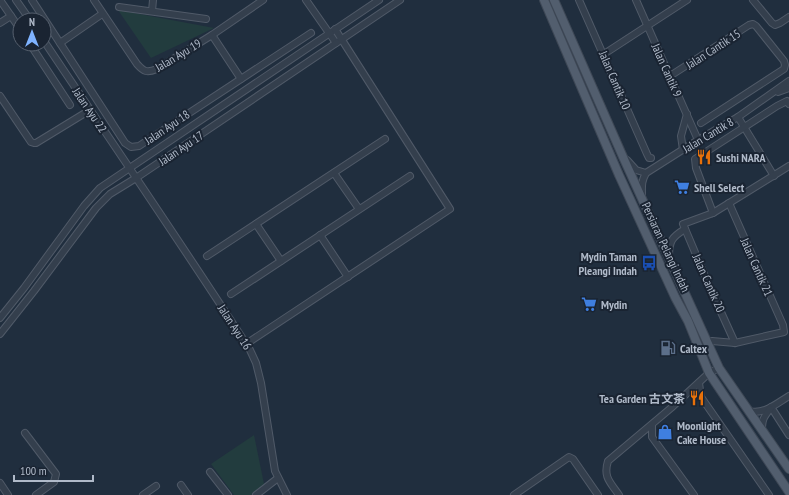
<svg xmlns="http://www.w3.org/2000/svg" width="789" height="495" font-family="'PT Sans Narrow','Noto Sans SC',sans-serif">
	<rect width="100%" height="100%" fill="#202e3e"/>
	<g fill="#223c3e">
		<path d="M118,10L214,28L151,58Z"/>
		<path d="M254,435L264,484L251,495H234L211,464Z"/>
	</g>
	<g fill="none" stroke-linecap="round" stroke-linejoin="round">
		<g stroke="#505a68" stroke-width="8">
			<g id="minor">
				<path d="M0,0L20,29"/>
				<path d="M16,0L30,20"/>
				<path d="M32,0L125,143L131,147L139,146L311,33"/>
				<path d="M94,0L137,64C144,72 147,73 157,69L212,35L263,0"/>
				<path d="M306,0L336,43"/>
				<path d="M579,0L647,154L649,158H651"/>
				<path d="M636,0L698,140"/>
				<path d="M753,0L772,23L775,25L780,23L789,17"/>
				<path d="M119,7L206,19"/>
				<path d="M152,11L153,0"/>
				<path d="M0,23L11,16"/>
				<path d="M212,35L241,79"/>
				<path d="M44,41C113,144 183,246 250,350L256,363L261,383L275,471L287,495"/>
				<path d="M60,43L102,14"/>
				<path d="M30,44L70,105"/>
				<path d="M604,54L687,0"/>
				<path d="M670,76L749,25L753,24L756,26L784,61L785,65L784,69L701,123"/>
				<path d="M778,92L789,88"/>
				<path d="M0,96L31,142L34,143H36L90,110"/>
				<path d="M738,117L774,176"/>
				<path d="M683,150L681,136L687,114"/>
				<path d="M627,160L636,170L646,173"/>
				<path d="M334,173L359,209"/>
				<path d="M642,196C642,186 641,182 646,173L698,140L738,117L789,81"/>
				<path d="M713,213L696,168L695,159L777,106L787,101L789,104"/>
				<path d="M256,224L281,261"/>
				<path d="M320,235L348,277"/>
				<path d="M207,256L385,139"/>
				<path d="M669,256C669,241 672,237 685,229"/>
				<path d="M231,294L410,176"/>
				<path d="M0,318L24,288L84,206L100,188L379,0"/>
				<path d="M0,334L34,291L96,208L110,194L136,178L400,0"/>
				<path d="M707,343L712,341L735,343L784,332L783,325L729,203"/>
				<path d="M735,343L711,290L683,224L713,213L789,166"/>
				<path d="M246,344L450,209L335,29"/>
				<path d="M699,383L701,397L769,495"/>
				<path d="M771,407L789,435"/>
				<path d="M749,411C764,415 777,403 789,396"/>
				<path d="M652,425V437L694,495"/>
				<path d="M762,430C762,419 764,417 770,409"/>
				<path d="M25,433L56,474L54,482L36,495"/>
				<path d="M210,472L228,495"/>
				<path d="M0,483L8,495"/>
				<path d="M181,485L188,495"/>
				<path d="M143,495L156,486"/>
				<path d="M256,495L278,478"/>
				<path d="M514,495L569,457L573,459L598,495"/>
				<path d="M619,495C610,482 603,477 608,461L671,408L709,373L719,368"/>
			</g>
		</g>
		<g stroke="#3e4856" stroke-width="10">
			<g id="major">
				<path d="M544,0L619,175L675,297L688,321L709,373L789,492"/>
				<path d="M554,0L623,157L719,368L789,469"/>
			</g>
		</g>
		<use href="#minor" stroke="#343f4d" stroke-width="6"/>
		<use href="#major" stroke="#525e6e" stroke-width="8"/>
	</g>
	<defs>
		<g id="restaurant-bare" transform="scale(1.2)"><path d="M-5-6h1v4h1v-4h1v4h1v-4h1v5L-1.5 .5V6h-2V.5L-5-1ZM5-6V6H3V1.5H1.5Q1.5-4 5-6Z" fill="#e8710a" stroke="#1a2432" stroke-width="2.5" paint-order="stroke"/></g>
		<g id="supermarket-bare" transform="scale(1.2)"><path d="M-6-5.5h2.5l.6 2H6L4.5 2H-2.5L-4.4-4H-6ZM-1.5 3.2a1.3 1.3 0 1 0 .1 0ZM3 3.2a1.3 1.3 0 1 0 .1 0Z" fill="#3f7fe0" stroke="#1a2432" stroke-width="2.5" paint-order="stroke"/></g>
		<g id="bus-bare" transform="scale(1.2)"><path d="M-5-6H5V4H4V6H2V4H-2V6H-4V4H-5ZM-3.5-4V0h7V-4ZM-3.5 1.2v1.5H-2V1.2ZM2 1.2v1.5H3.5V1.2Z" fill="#1a4fb4" stroke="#1a2432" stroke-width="2.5" paint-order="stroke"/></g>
		<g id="fuel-bare" transform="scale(1.2)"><path d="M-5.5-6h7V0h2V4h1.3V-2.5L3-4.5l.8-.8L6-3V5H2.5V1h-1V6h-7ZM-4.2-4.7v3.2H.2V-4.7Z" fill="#5c6f8a" stroke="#1a2432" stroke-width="2.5" paint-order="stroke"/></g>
		<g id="shop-bare" transform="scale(1.2)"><path d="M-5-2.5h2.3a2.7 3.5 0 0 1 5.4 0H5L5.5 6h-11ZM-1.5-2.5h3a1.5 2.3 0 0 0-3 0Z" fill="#3f7fe0" stroke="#1a2432" stroke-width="2.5" paint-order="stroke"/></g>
	</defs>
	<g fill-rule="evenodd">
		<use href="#restaurant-bare" x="704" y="157"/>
		<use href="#supermarket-bare" x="682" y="187"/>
		<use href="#bus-bare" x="649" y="263"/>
		<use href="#supermarket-bare" x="589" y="304"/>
		<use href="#fuel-bare" x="668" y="348"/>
		<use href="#restaurant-bare" x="697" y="398"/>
		<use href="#shop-bare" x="665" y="432"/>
	</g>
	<g text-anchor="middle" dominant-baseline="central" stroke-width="4" stroke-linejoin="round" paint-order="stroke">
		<g font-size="12" fill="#b0bac9" stroke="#1a2432">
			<text transform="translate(713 49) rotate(-33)">Jalan Cantik 15</text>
			<text transform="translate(178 55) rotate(-31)">Jalan Ayu 19</text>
			<text transform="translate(667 70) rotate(66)">Jalan Cantik 9</text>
			<text transform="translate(615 80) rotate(67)">Jalan Cantik 10</text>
			<text transform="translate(90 110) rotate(56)">Jalan Ayu 22</text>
			<text transform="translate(167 127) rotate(-34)">Jalan Ayu 18</text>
			<text transform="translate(708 135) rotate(-31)">Jalan Cantik 8</text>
			<text transform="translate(181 148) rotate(-34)">Jalan Ayu 17</text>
			<text transform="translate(666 247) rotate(65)">Persiaran Pelangi Indah</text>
			<text transform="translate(757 267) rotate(66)">Jalan Cantik 21</text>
			<text transform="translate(709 283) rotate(66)">Jalan Cantik 20</text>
			<text transform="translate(235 327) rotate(57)">Jalan Ayu 16</text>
		</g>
		<g font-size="12" font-weight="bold" fill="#b0bac9" stroke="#1a2432" text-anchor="start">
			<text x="716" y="157">Sushi NARA</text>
			<text x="694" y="187">Shell Select</text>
			<text x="637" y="256" text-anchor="end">Mydin Taman<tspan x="637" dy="14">Pleangi Indah</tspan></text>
			<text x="601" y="304">Mydin</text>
			<text x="680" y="348">Caltex</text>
			<text x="685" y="398" text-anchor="end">Tea Garden 古文茶</text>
			<text x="677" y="425">Moonlight<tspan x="677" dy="14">Cake House</tspan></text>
		</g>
	</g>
	<g transform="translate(32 32)"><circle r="19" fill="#1a2432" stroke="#56606e"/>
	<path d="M0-3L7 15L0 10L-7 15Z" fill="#7fb3ff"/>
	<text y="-6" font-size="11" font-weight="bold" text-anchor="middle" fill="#b0bac9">N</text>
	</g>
	<path d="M14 475v6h79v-6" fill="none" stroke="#b0bac9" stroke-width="2"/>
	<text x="20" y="475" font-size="12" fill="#b0bac9" stroke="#1a2432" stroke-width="3" paint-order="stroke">100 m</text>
</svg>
